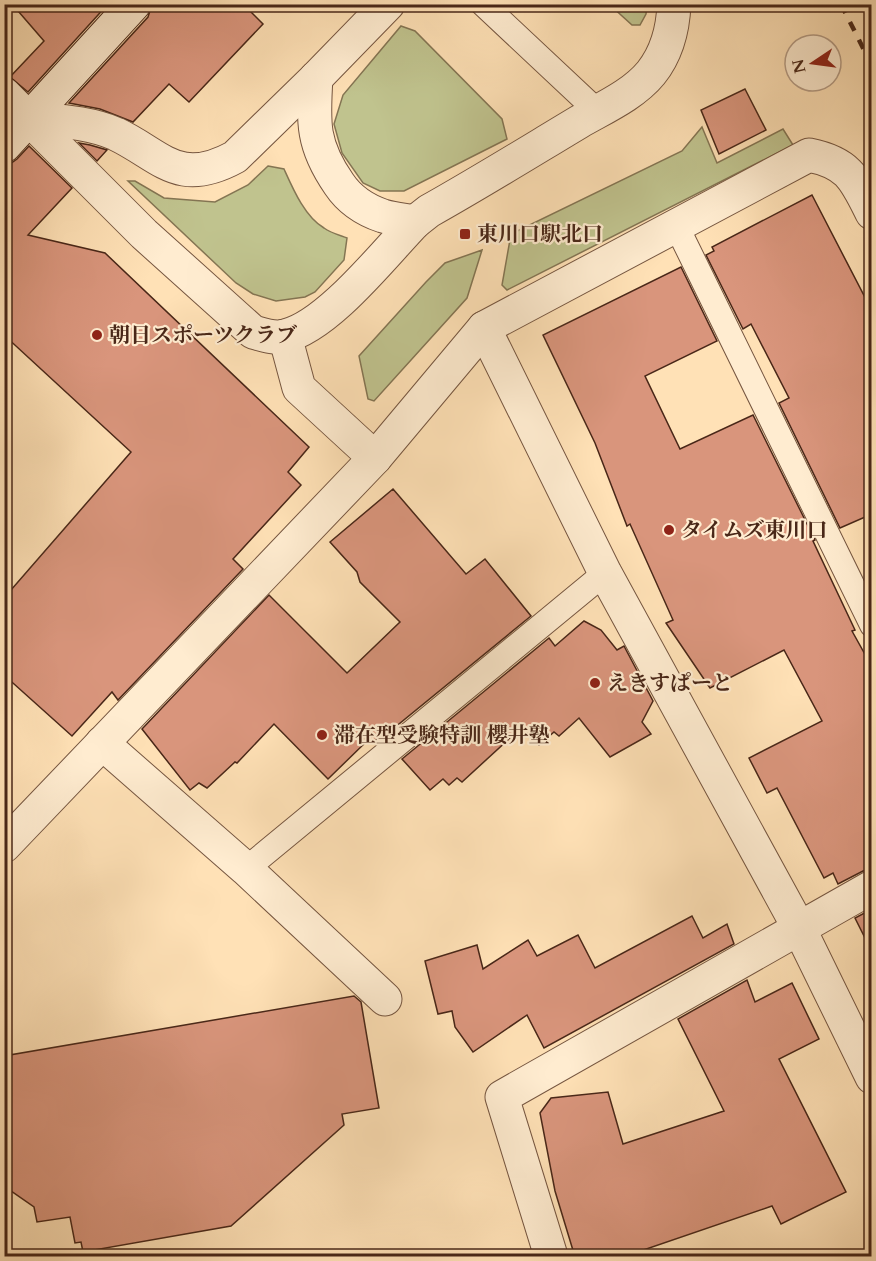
<svg xmlns="http://www.w3.org/2000/svg" width="876" height="1261" font-family="Cardo,'Noto Serif JP',serif">
	<rect width="100%" height="100%" fill="#ffe1b6"/>
	<filter id="stains"><feTurbulence type="fractalNoise" baseFrequency=".00333" numOctaves="4"/><feColorMatrix values="0 0 0 0 .2 0 0 0 0 .09 0 0 0 0 .02 0 0 0 .5 -.17"/></filter>
	<radialGradient id="worn" r=".72"><stop offset=".6" stop-color="#630" stop-opacity="0"/><stop offset="1" stop-color="#630" stop-opacity=".3"/></radialGradient>
	<g fill="#c0c38e" stroke="#847553" stroke-width="1.5">
		<path d="M610,5H647L646,14L640,25H632Z"/>
		<path d="M401,26L415,31L502,119L507,139L404,191H380L363,183L342,153L334,124L343,95Z"/>
		<path d="M702,127L717,163L783,129L793,145L507,290L502,285L511,234L682,151Z"/>
		<path d="M268,166L284,169C293,189 305,217 324,228C331,233 339,235 347,238L344,260L315,292L305,297L276,301L253,294L236,283L128,181H135L164,198L215,202L248,185Z"/>
		<path d="M482,250L467,298L374,401L368,399L359,356L426,282L445,263Z"/>
	</g>
	<g fill="#d9957c" stroke="#492718" stroke-width="1.5">
		<path d="M12,4H108L28,92L10,77L44,41Z"/>
		<path d="M152,4H243L263,24L189,102L169,84L133,122L100,109L69,103L148,17Z"/>
		<path d="M745,89L766,130L719,154L701,110Z"/>
		<path d="M79,143L90,145L107,150L97,161Z"/>
		<path d="M29,146L72,188L28,235L105,253L309,447L288,472L301,485L233,559L243,569L118,700L112,692L72,736L4,675V598L131,452L4,335V164H10L17,159Z"/>
		<path d="M812,195L872,311V514L840,528L779,403L789,398L751,324L743,329L706,255L714,251L712,247Z"/>
		<path d="M681,267L717,341L645,376L680,449L753,415L815,540L813,541L855,630L852,631L872,667V868L863,871L838,884L833,873L824,878L777,788L767,793L749,758L822,721L784,650L710,688L666,623L673,620L630,524L627,526L595,443L543,335Z"/>
		<path d="M393,489L466,574L485,559L531,616L383,737L381,735L373,743L369,739L328,779L274,724L237,763L235,762L207,788L199,783L190,790L142,729L269,595L347,673L400,622L360,582L357,572L330,542Z"/>
		<path d="M584,621L601,630L617,650L624,646L653,701L642,722L651,734L610,757L579,718L559,736L554,732L539,745L522,727L462,782L457,778L449,785L443,779L430,790L402,759L549,638L555,646Z"/>
		<path d="M872,909V952L855,918Z"/>
		<path d="M692,916L703,938L727,924L734,944L544,1048L527,1015L473,1052L455,1027L452,1011L438,1014L425,961L477,945L483,969L528,940L537,956L578,935L595,968Z"/>
		<path d="M747,980L755,1002L792,983L819,1039L779,1059L846,1192L781,1224L772,1206L623,1257H575L555,1191L540,1113L551,1098L608,1092L623,1144L724,1111L678,1019Z"/>
		<path d="M354,996L361,1002L379,1108L342,1114L344,1125L231,1226L83,1252L81,1242L75,1243L70,1217L37,1222L34,1207L4,1186V1056Z"/>
	</g>
	<g fill="none" stroke-linecap="round" stroke-linejoin="round">
		<g stroke="#765640" stroke-width="26">
			<g id="lane">
				<path d="M483,4L597,111"/>
				<path d="M676,225L872,625"/>
				<path d="M246,869L605,573"/>
			</g>
		</g>
		<g stroke="#765640" stroke-width="35">
			<g id="street">
				<path d="M316,78C313,123 312,145 339,184C349,199 365,210 383,216C393,219 404,220 415,222"/>
				<path d="M28,118L144,234L253,332C264,335 274,339 285,336C328,326 384,254 415,222L429,211C479,183 529,152 579,122C603,108 633,95 651,73C667,53 673,30 674,4"/>
				<path d="M28,118C57,121 89,122 116,134C162,156 178,188 235,157L316,78L388,4"/>
				<path d="M484,328L605,573L799,928L872,1077"/>
				<path d="M285,336L299,388L375,458"/>
				<path d="M102,743L246,869L385,999"/>
				<path d="M4,846L375,458L484,328L809,155C849,163 855,179 872,213"/>
				<path d="M551,1256L502,1097L872,887"/>
			</g>
		</g>
		<g stroke="#492718" stroke-width="35">
			<g id="secondary">
				<path d="M4,94L28,118"/>
				<path d="M4,146L134,4"/>
			</g>
		</g>
		<use href="#lane" stroke="#ffecd0" stroke-width="24"/>
		<use href="#street" stroke="#ffecd0" stroke-width="33"/>
		<use href="#secondary" stroke="#ffecd0" stroke-width="33"/>
		<path stroke="#492718" stroke-width="4.5" stroke-dasharray="10 10" stroke-linecap="butt" d="M841,4L872,66"/>
	</g>
	<g fill="#8f2418" stroke="#ffecd0" stroke-width="2">
		<rect x="459" y="228" width="12" height="12" rx="3"/>
		<circle cx="97" cy="335" r="6"/>
		<circle cx="669" cy="530" r="6"/>
		<circle cx="595" cy="683" r="6"/>
		<circle cx="322" cy="735" r="6"/>
	</g>
	<g text-anchor="middle" dominant-baseline="central" stroke-width="4.5" stroke-linejoin="round" paint-order="stroke">
		<g font-size="21" font-weight="bold" fill="#492718" stroke="#ffecd0" text-anchor="start">
			<text x="477" y="234">東川口駅北口</text>
			<text x="109" y="335">朝日スポーツクラブ</text>
			<text x="681" y="530">タイムズ東川口</text>
			<text x="607" y="683">えきすぱーと</text>
			<text x="334" y="735">滞在型受験特訓 櫻井塾</text>
		</g>
	</g>
	<rect width="876" height="1261" fill="none" stroke="#ffe1b6" stroke-width="24"/>
	<rect x="6" y="6" width="864" height="1249" fill="none" stroke="#492718" stroke-width="3"/>
	<rect x="12" y="12" width="852" height="1237" fill="none" stroke="#492718" stroke-width="1.5"/>
	<g transform="translate(813 63) rotate(257)"><circle r="28" fill="#ffecd0" stroke="#b69d86" stroke-width="1.5"/>
	<path d="M0-4.5L10 22L0 15L-10 22Z" fill="#8f2418"/>
	<text y="-9" font-size="16" font-weight="bold" text-anchor="middle" fill="#492718">N</text>
	</g>
	<rect width="100%" height="100%" filter="url(#stains)"/>
	<rect width="100%" height="100%" fill="url(#worn)"/>
</svg>
